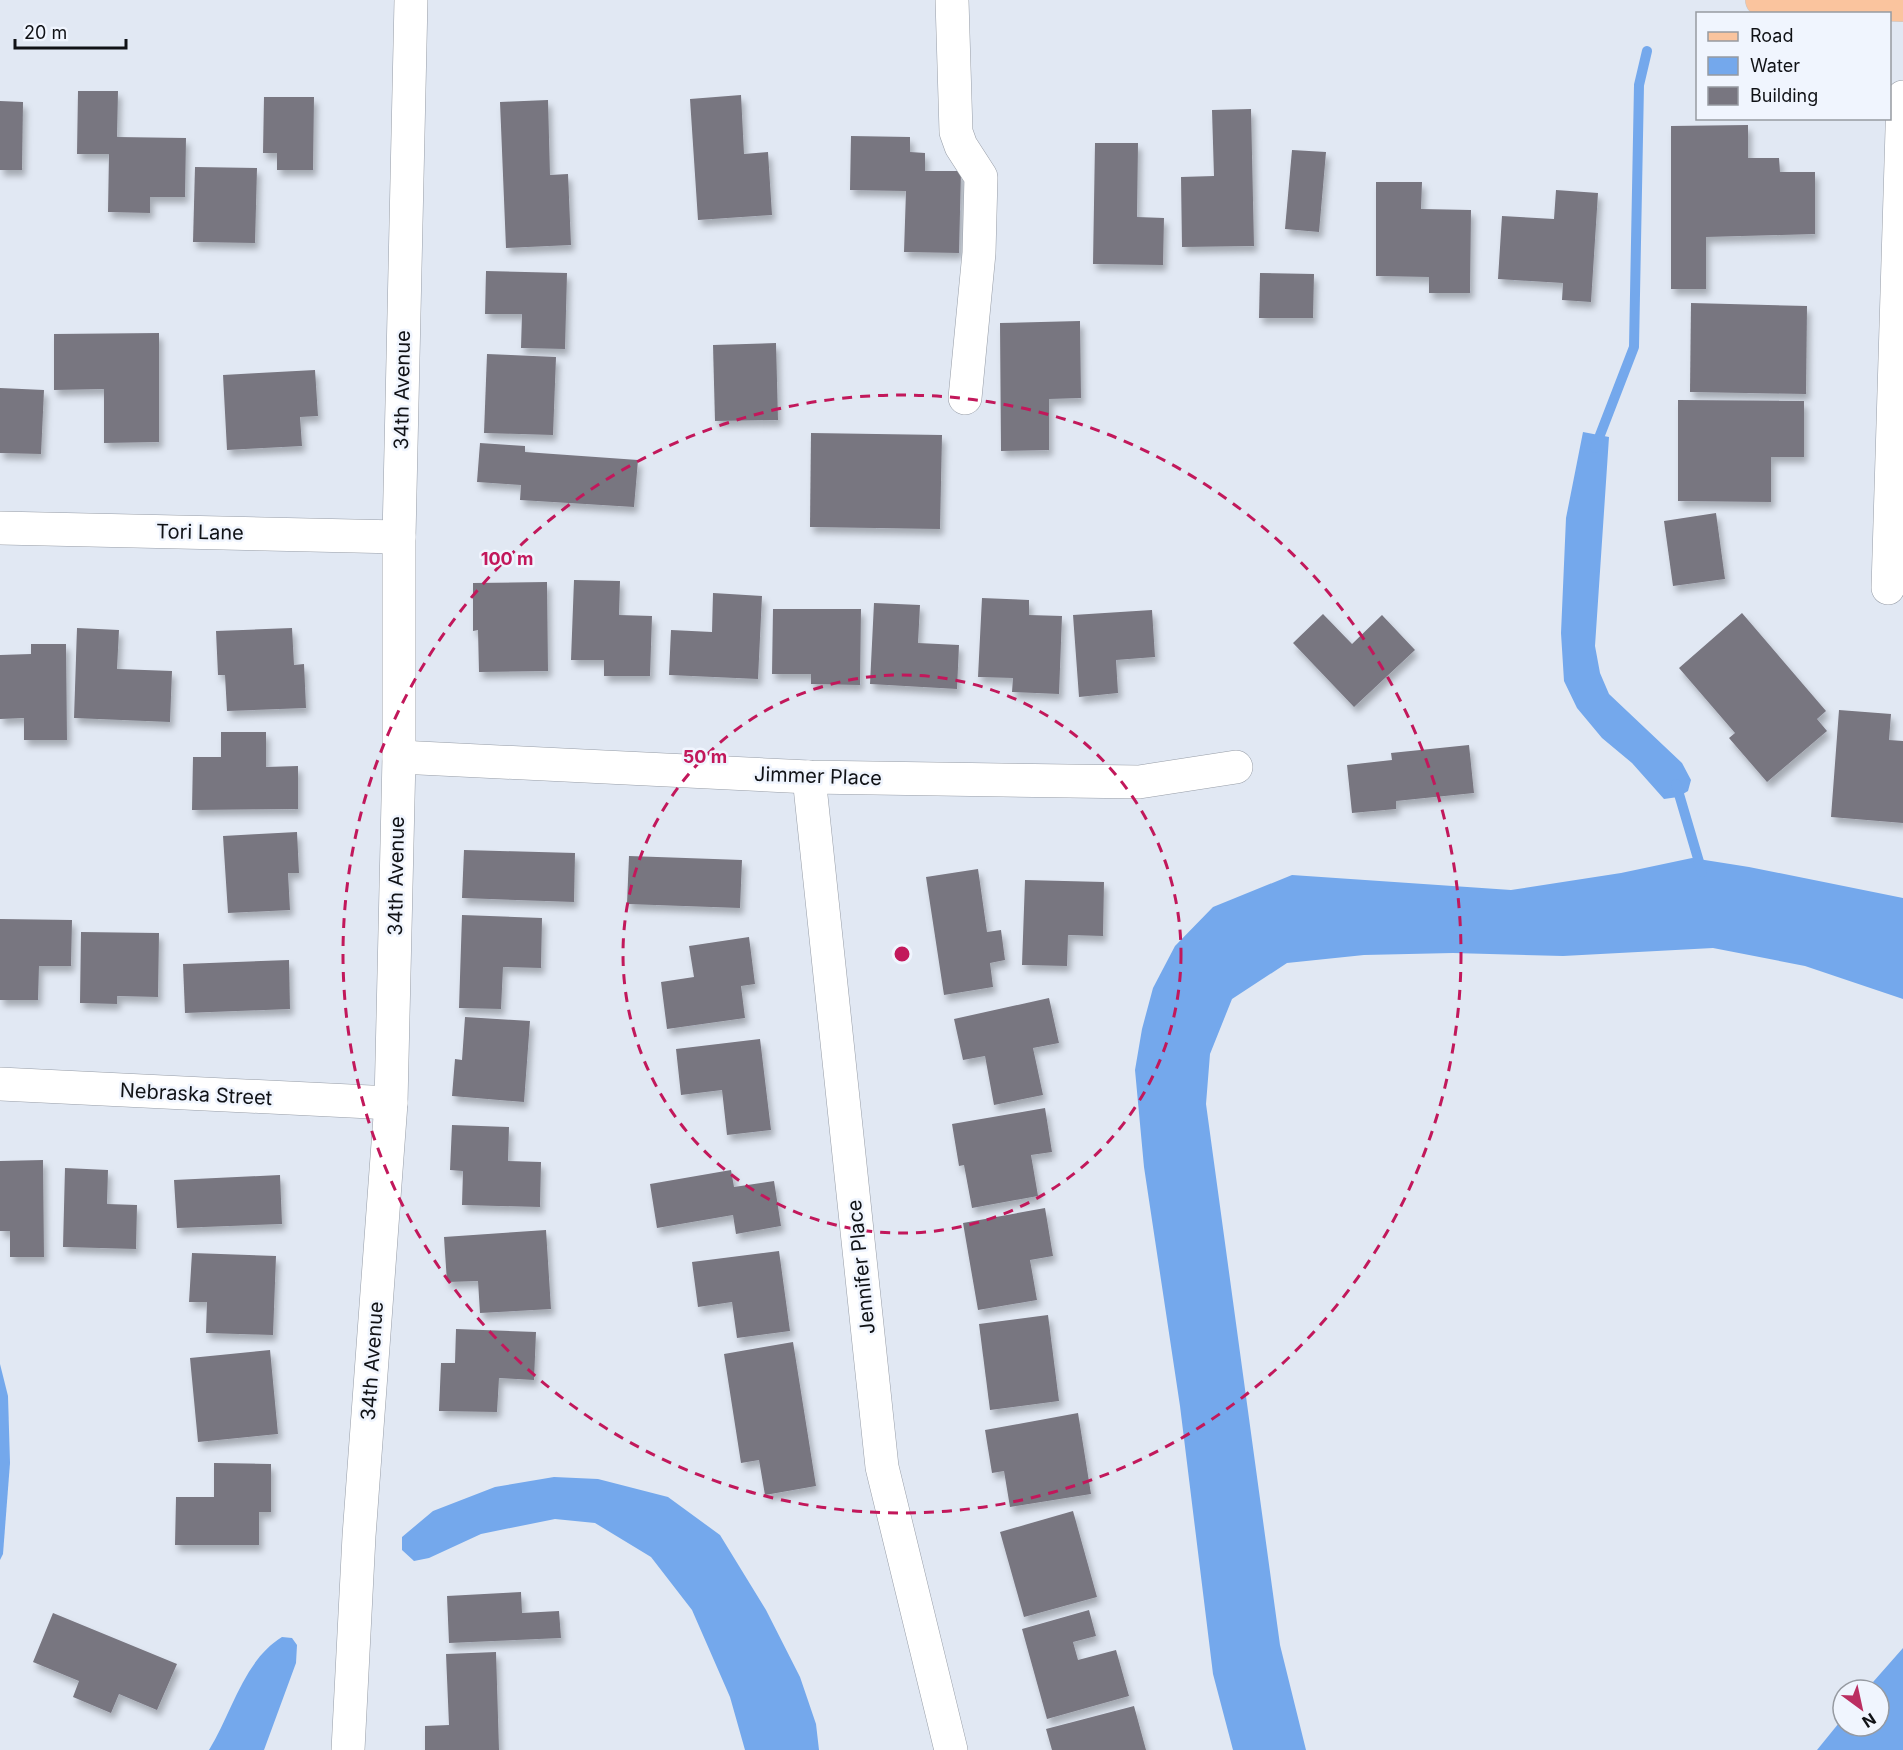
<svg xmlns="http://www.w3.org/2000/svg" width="1903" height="1750" font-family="Inter,sans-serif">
	<defs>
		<filter id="shadow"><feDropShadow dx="3.5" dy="6" stdDeviation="3" flood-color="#0004"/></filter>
	</defs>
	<rect width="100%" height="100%" fill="#e1e8f3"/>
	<g fill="#74a8ec">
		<path d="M1583,432L1609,437L1595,646L1600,673L1609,694L1682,763L1691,780L1688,791L1678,797L1664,799L1632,763L1602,738L1577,708L1564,681L1561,633L1566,518Z"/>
		<path d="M1692,858L1749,867L1903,898V999L1805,966L1713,948L1563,956L1453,953L1364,955L1287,963L1232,999L1210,1054L1206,1104L1280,1645L1306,1750H1233L1213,1674L1180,1406L1144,1167L1135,1070L1142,1029L1153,988L1175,946L1213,907L1292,875L1511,890L1621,873Z"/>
		<path d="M0,1364L8,1396L10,1463L3,1554L0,1560Z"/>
		<path d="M554,1477L598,1479L668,1497L720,1535L766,1610L800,1677L816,1724L819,1750H745L730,1697L692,1610L651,1557L595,1523L555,1519L481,1534L429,1558L414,1561L402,1550V1537L433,1511L495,1487Z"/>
		<path d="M282,1637L292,1638L297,1645L296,1663L264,1750H209C232,1713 243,1661 282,1637Z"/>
		<path d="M1903,1648V1750H1817L1843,1718V1726H1879V1690H1866Z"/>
	</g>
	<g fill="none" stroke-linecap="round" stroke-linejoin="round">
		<g stroke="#74a8ec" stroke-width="10">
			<path d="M1595,448L1634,347L1639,85L1647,51"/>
			<path d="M1676,784L1702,872"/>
		</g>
	</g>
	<g fill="#787680" filter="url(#shadow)">
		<path d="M78,91H118L117,137L186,138L185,197H150V213L108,212L109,154H77Z"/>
		<path d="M741,95L744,154L768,152L772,215L698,220L690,99Z"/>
		<path d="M264,97H314L313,170H277V153H263Z"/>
		<path d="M548,100L550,175L568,174L571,245L506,248L500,102Z"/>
		<path d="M0,101L23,102L22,170H0Z"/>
		<path d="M1251,109L1254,246L1182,247L1181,177L1214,176L1212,110Z"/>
		<path d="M1748,125V158H1779L1780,172H1815V234L1706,237V289H1671V126Z"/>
		<path d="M851,136L910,137V152L925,153V171H961L959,253L904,252L906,191L850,190Z"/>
		<path d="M1095,143H1138L1137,217L1164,218L1163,265L1093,264Z"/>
		<path d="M1292,150L1326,152L1319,232L1285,229Z"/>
		<path d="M195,167L257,168L255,243L193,242Z"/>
		<path d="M1376,182H1422L1421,209L1471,210L1470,293H1429V277L1376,276Z"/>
		<path d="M1556,190L1598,193L1591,302L1562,300L1563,283L1498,279L1502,216L1554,219Z"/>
		<path d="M486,271L567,273L565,349L521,348L522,314H485Z"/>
		<path d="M1260,273L1314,274L1313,318H1259Z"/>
		<path d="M1691,303L1807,306L1806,394L1690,392Z"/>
		<path d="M1080,321L1081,398L1049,399V450L1001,451L1000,323Z"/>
		<path d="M159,333V442L104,443V389L54,390V334Z"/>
		<path d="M776,343L778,420L715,421L713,345Z"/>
		<path d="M487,354L556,357L553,435L484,433Z"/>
		<path d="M315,370L318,416L300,417L302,446L227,450L223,375Z"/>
		<path d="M0,388L44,390L41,454L0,453Z"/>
		<path d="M1678,400L1804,401V457H1771V502L1678,501Z"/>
		<path d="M811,433L942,435L940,529L810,527Z"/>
		<path d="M480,443L525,446V452L638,460L634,507L520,500L521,485L477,482Z"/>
		<path d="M1716,513L1725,579L1673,586L1664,521Z"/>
		<path d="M574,580L620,581L619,615L652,616L650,676H604V660H571Z"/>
		<path d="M547,582L548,671L479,672L478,630L473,631V583Z"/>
		<path d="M713,593L762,596L758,679L669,675L671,630L712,632Z"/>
		<path d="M982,598L1029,600V615L1062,616L1059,694L1012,692L1013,678L978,677Z"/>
		<path d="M874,603L920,605L918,643L959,645L957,689L870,684Z"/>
		<path d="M773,609H861L860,685L811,684V674H772Z"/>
		<path d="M1152,610L1155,657L1116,660L1118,693L1079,697L1073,615Z"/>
		<path d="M1742,613L1826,711L1817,719L1827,731L1767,782L1729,738L1735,733L1679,668Z"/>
		<path d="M1323,614L1352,644L1382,615L1415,650L1354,707L1293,643Z"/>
		<path d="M77,628L119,630L117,669L172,671L170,722L74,718Z"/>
		<path d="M292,628L294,665L304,664L306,708L227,711L225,675H218L216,631Z"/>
		<path d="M31,644H66L67,740H24V718L0,719V655L31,654Z"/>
		<path d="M1839,710L1891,714L1889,740L1903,741V823L1831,817Z"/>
		<path d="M221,732H266V767L298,766V809L192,810L193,757H221Z"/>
		<path d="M1469,745L1474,793L1396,801V809L1352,813L1347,765L1392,760L1391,753Z"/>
		<path d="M297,832L299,873H288L290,910L228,913L223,836Z"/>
		<path d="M464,850L575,853L574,902L462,898Z"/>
		<path d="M629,856L742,860L740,908L627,904Z"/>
		<path d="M978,869L987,932L1001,930L1005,960L990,963L993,987L944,995L926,877Z"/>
		<path d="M1025,880L1104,882L1103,936L1068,935L1067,966L1022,965Z"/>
		<path d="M462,915L542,918L541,968L503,967L501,1009L459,1008Z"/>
		<path d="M0,919L72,920L71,966H39L38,1000H0Z"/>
		<path d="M81,932L159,933L158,997L117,996V1004L80,1003Z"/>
		<path d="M749,937L755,984L741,986L745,1018L667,1029L661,982L694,977L689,946Z"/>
		<path d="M289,960L290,1009L185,1013L183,964Z"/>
		<path d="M1049,998L1059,1043L1033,1048L1043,1095L994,1105L985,1056L963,1060L954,1019Z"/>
		<path d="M465,1017L530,1021L524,1102L452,1096L455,1059L462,1060Z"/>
		<path d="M760,1039L771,1130L727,1135L722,1090L681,1095L676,1049Z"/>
		<path d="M1045,1108L1052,1152L1031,1155L1038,1196L972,1208L964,1165L959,1166L952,1124Z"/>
		<path d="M452,1125L509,1127L508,1161L541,1162L540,1207L462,1205L463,1171L450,1170Z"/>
		<path d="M43,1160L44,1257H10V1231H0V1161Z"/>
		<path d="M65,1168L108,1170L107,1204L137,1205L136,1249L63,1247Z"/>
		<path d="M731,1170L734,1187L774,1181L781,1226L736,1234L733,1215L657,1228L650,1184Z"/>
		<path d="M280,1175L282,1224L177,1228L174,1180Z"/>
		<path d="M1045,1208L1053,1256L1030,1260L1037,1300L978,1310L963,1223Z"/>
		<path d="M546,1230L551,1309L480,1313L478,1281L447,1282L444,1237Z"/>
		<path d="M779,1251L790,1331L737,1338L732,1302L698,1307L692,1262Z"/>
		<path d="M192,1253L276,1256L273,1335L206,1333L207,1302H189Z"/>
		<path d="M1048,1315L1059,1401L990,1410L979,1324Z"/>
		<path d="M456,1329L536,1332L534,1380L499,1378L497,1412L439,1411L441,1363H455Z"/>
		<path d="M793,1342L816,1486L765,1495L759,1460L741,1463L724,1354Z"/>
		<path d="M270,1350L278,1434L198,1442L190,1358Z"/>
		<path d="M1078,1413L1091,1494L1010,1507L1004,1471L992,1473L985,1430Z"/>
		<path d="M214,1463L271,1464V1512H259V1545H175L176,1497H214Z"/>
		<path d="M1073,1511L1097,1597L1024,1617L1000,1532Z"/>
		<path d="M521,1592L522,1613L559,1611L561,1638L449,1643L447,1596Z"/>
		<path d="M1089,1610L1096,1636L1073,1642L1078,1660L1116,1650L1129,1696L1047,1719L1022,1629Z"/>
		<path d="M53,1613L177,1664L157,1710L119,1694L111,1713L73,1697L79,1681L33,1662Z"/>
		<path d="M496,1652L499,1750H425V1726L449,1725L446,1654Z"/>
		<path d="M1134,1706L1146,1750H1052L1046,1729Z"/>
	</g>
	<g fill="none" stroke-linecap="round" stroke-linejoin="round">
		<g stroke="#979da7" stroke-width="34">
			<g id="minor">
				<path d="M952,0L956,132L961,146L981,177L979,253L965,398"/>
				<path d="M0,528L399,537"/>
				<path d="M1888,588L1903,97"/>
				<path d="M399,757L809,777L1139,782L1236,767"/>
				<path d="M809,777L882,1467L951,1750"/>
				<path d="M0,1084L391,1103"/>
				<path d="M348,1750L359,1536L391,1103L399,757V537L411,0"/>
			</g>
		</g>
		<g stroke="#c6c6c7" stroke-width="34">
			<path id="major" d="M1762,0L1903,5"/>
		</g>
		<use href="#minor" stroke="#fff" stroke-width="33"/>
		<use href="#major" stroke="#fac49e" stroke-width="33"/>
	</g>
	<g fill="none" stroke="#c2185b" stroke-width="3" stroke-dasharray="10 8">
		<circle cx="902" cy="954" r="279"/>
		<circle cx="902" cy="954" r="559"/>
	</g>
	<g text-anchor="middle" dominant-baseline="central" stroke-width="5" stroke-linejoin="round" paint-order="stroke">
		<g font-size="20" fill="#101216" stroke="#f0f5fe">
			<text transform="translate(402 390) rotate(-89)">34th Avenue</text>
			<text transform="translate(200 532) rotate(1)">Tori Lane</text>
			<text transform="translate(818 776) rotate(2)">Jimmer Place</text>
			<text transform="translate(396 876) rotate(-89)">34th Avenue</text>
			<text transform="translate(196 1094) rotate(3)">Nebraska Street</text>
			<text transform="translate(861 1267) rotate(-96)">Jennifer Place</text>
			<text transform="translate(372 1361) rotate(-86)">34th Avenue</text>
		</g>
	</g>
	<circle cx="902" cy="954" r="9" fill="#c2185b" stroke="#f0f5fe" stroke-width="3"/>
	<g font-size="18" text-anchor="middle" font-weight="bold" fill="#c2185b" stroke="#f0f5fe" stroke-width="5" stroke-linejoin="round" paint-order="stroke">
		<text x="507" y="565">100 m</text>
		<text x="705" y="763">50 m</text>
	</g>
	<rect x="1696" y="12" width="195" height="108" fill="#f0f5fe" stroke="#969aa1" stroke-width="1.5"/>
	<rect x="1708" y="32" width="30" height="9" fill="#fac49e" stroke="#969aa1" stroke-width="1.5"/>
	<text x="1750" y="42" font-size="18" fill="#101216">Road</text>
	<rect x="1708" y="57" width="30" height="18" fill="#74a8ec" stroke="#969aa1" stroke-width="1.5"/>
	<text x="1750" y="72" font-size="18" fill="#101216">Water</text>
	<rect x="1708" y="87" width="30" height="18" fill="#787680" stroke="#969aa1" stroke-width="1.5"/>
	<text x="1750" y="102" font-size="18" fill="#101216">Building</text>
	<g transform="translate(1861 1708) rotate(147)"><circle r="28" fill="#f0f5fe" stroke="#969aa1" stroke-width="1.5"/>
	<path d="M0-4.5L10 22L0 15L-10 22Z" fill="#bb2e61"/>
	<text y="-9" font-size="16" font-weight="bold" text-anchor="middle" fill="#101216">N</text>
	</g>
	<path d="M15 39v9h111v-9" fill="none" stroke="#101216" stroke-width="3"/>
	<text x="24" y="39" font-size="18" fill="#101216" stroke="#f0f5fe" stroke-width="4.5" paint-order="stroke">20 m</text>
</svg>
